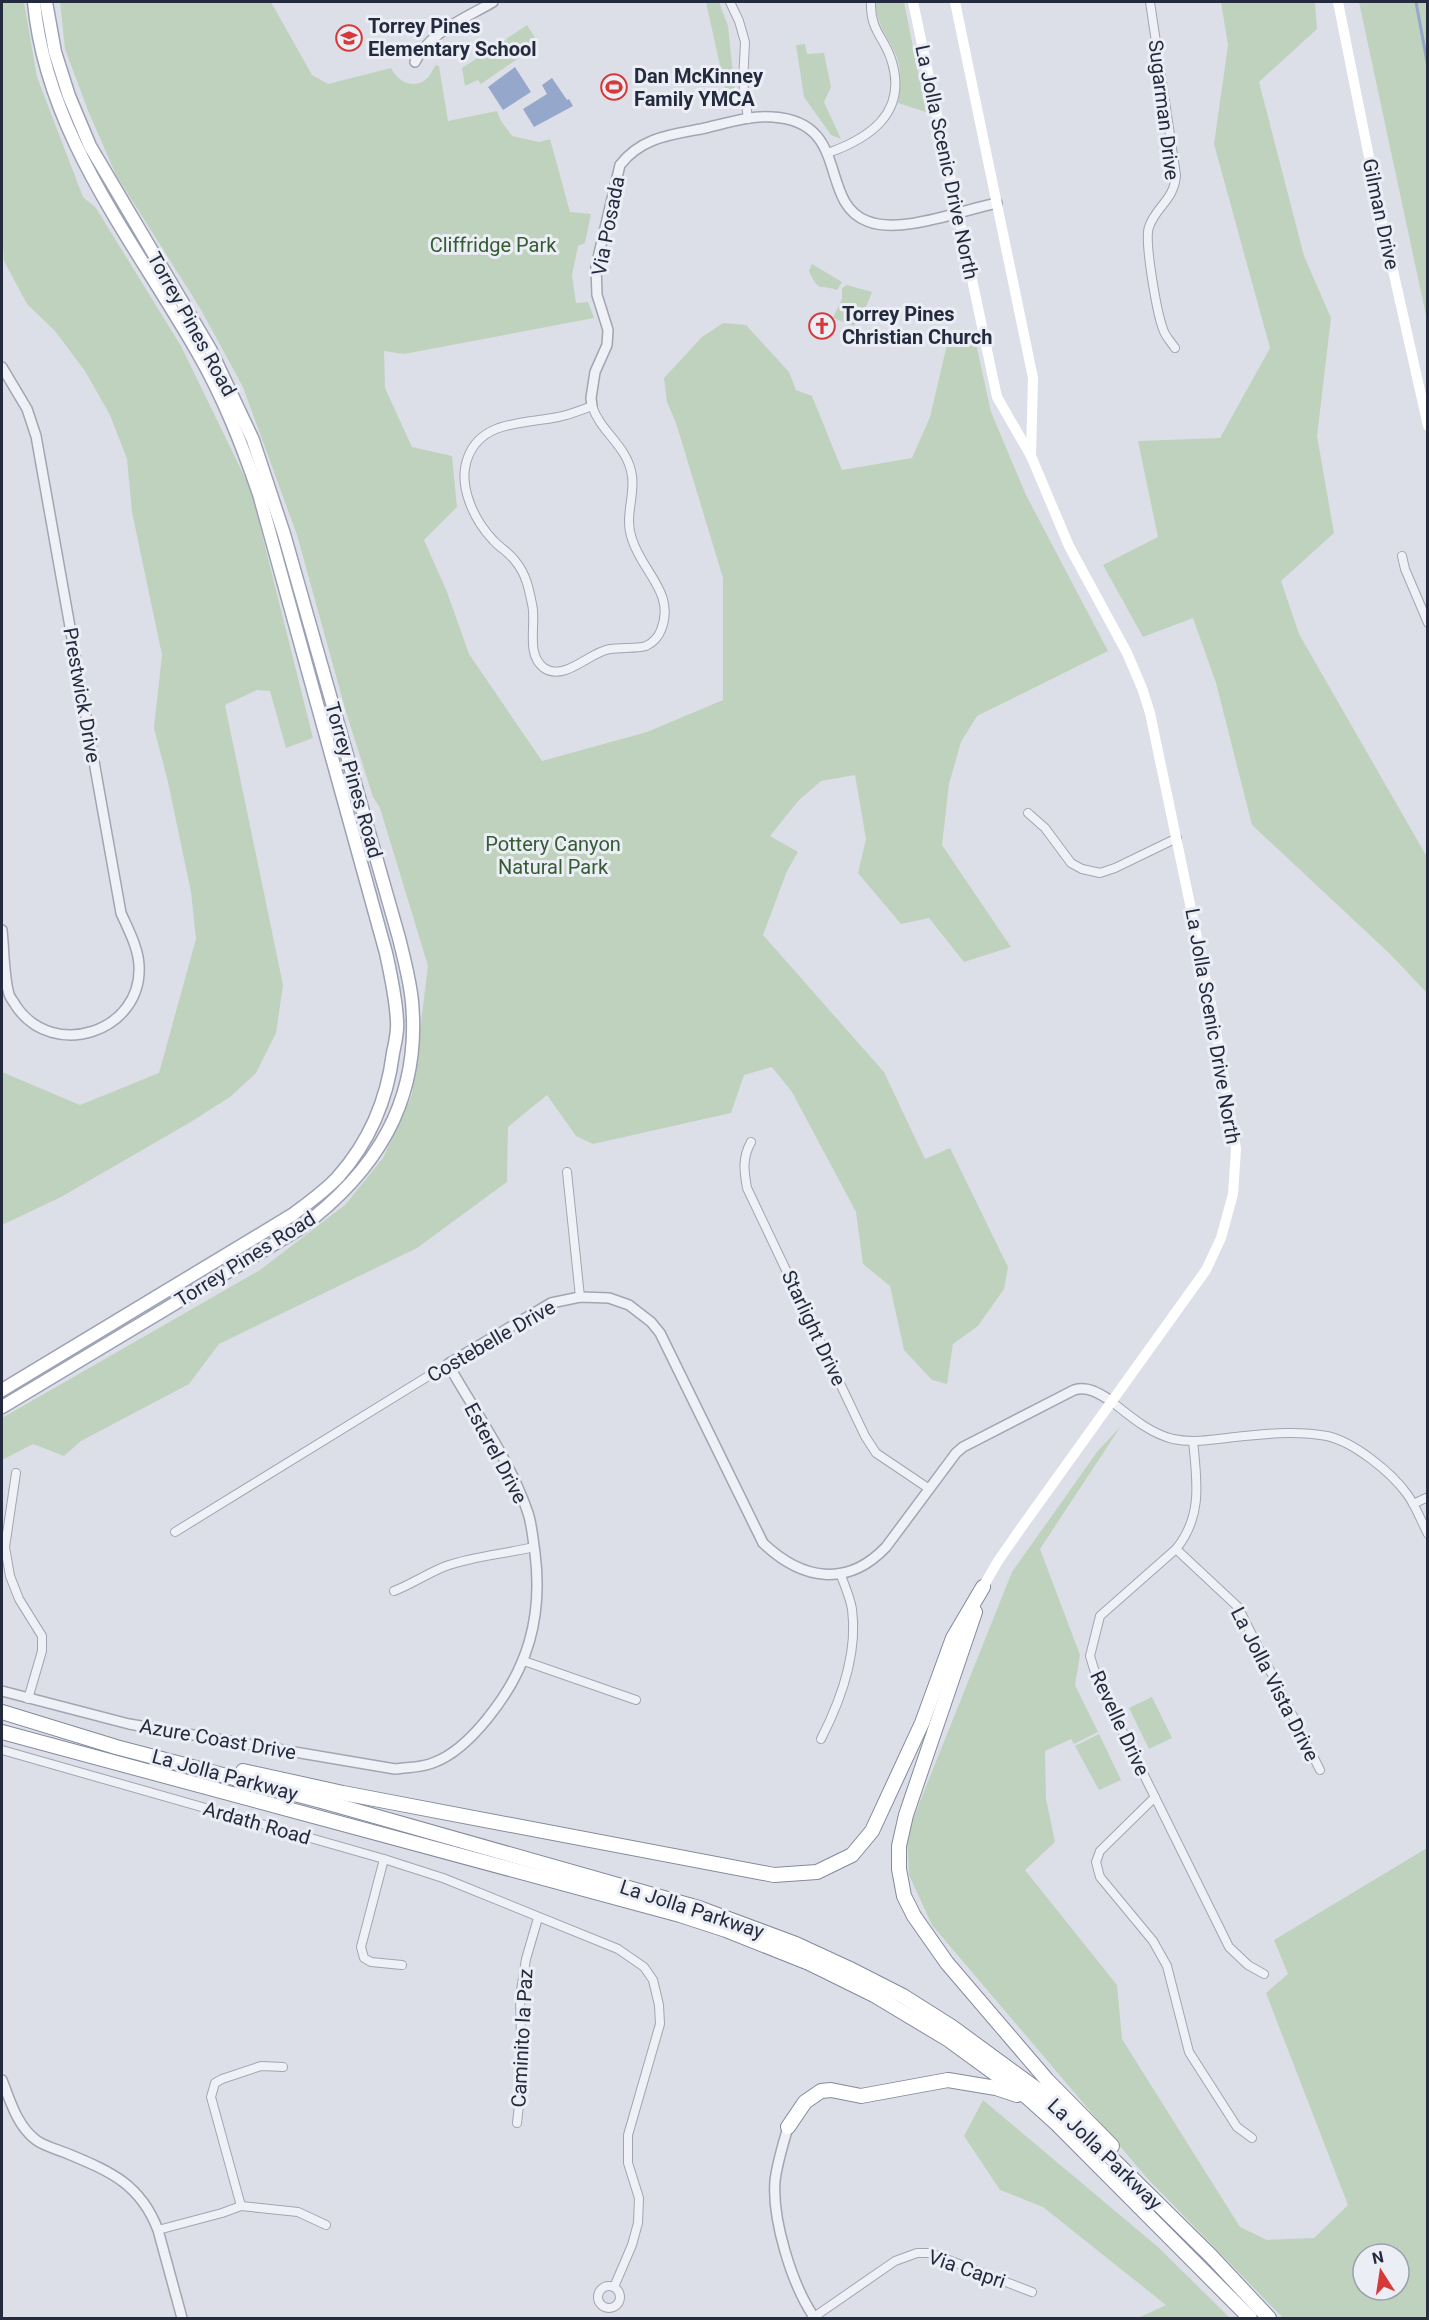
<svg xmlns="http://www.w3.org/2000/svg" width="1429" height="2320" font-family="Roboto,sans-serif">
	<rect width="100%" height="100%" fill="#dddfe8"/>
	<g fill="#bfd2bd" fill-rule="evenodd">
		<path d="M2,2H24L37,77L83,197L96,208L181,346L251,490L313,738L286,748L270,691L257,690L225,705L283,985L276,1033L256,1073L230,1097L189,1123L61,1197L2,1225V1072L80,1105L159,1073L196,939L191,892L168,782L154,728L162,655L132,512L127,459L110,415L85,371L55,331L27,304L4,261L2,226Z"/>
		<path d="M60,2H271L312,75L328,84L391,68C397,80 410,89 424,81C430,77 432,70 436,65L439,66L448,121L497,111L501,121L512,136L539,142L550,139L570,212L591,214L585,243L578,246L572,275L576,303L588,302L594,318L404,354L384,351L385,388L412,447L452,456L457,507L424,540L447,592L469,654L542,761L647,732L723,700V578L676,423L667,402L664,378L702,337L723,323L746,325L789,372L796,390L812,396L842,470L912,458L930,417L949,336L973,330L991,412L1026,495L1108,651L977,716L961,742L949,784L942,845L1011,947L964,962L929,918L901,924L858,873L866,839L855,775L821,781L799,800L770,836L798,852L787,871L763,935L884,1072L925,1159L950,1148L1008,1267L1004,1289L978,1326L953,1344L947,1384L932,1380L904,1350L890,1286L863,1264L856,1212L792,1092L772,1067L744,1075L731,1113L593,1144L576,1136L547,1095L508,1127L507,1182L417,1248L219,1344L189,1384L81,1441L64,1456L33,1444L2,1460V1418L260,1270L345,1205L383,1158L412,1095L428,966L380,808L373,797L346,712L297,535L243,387L200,308L116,175L89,113L65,49Z"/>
		<path d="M706,2H719L728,26L736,102H728Z"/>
		<path d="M876,2H904L926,112L898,103C901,87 902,71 896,55C888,36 875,23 876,2Z"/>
		<path d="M1221,2H1315L1317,29L1259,82L1304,256L1331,318L1317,436L1334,533L1281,581L1299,634L1427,857V993L1389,953L1252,825L1216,683L1193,618L1143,637L1103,565L1158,537L1138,441L1220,438L1270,348L1214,144L1228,45Z"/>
		<path d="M1359,2H1427V320Z"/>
		<path d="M527,25L539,44L481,84L478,80L465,86L462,68L505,40L508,42L506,39Z"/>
		<path d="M805,44L807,54L824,53L831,87L824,102L841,139L831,135L804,97L796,45Z"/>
		<path d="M812,264L842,282L837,290C819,284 819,293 809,271Z"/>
		<path d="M847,285L872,292L865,309H863L854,326L833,318L842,299V288Z"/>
		<path d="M1121,1426L1040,1549L1080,1655L1075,1685L1098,1732L1074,1744L1071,1739L1045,1751L1046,1799L1055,1842L1025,1870L1117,1985L1122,2039L1240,2227L1267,2240L1314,2238L1348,2205L1266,1993L1288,1974L1274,1940L1427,1848V2318H1283L1147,2178L932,1925L909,1875L907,1834L1012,1572L1097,1452ZM1363,2254H1399V2290H1363Z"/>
		<path d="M1152,1697L1172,1738L1149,1749L1129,1708Z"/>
		<path d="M1099,1734L1121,1780L1099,1790L1075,1746Z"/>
		<path d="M983,2100L1158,2247L1230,2318H1138L1166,2305L1043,2207L1000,2190L964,2136Z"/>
	</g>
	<g fill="#95a7ca">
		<path d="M515,67L531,92L503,110L488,87Z"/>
		<path d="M552,78L567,100L569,99L573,106L534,127L523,109L547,94L542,85Z"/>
	</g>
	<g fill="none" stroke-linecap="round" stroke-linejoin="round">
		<path stroke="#95a7ca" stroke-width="3" d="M1416,2L1428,67"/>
		<g stroke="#a2a5b2" stroke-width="10">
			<g id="minor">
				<path d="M730,2L739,21L745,42L743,82L748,119"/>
				<path d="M1150,2L1176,175C1174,201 1156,206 1149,227C1144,241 1157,313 1163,329C1165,336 1171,342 1175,348"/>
				<path d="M828,153C870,138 907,113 892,62C885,37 870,32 871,2"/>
				<path d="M592,406C601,433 628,446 632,476C635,497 624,517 632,539C642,572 676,593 661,630C659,636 653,643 646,646C636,649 621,647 610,649C589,652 565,682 544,668C525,654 537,623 532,604C529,589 526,574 516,562C510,553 500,548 493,540C474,520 457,485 468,457C482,420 525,424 558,417C569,415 581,410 592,406Z"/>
				<path d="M1402,556L1405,569L1428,623"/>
				<path d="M1028,813L1045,828L1071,863L1082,869L1100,873L1115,868L1177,838"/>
				<path d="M751,1142C742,1158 744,1171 747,1188L865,1436L876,1453L928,1488"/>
				<path d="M567,1172L580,1297"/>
				<path d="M1111,1401C1130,1416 1149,1433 1173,1439C1196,1444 1222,1438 1245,1436C1273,1433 1300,1431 1327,1436C1354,1442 1391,1472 1407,1494C1416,1506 1421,1521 1428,1534"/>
				<path d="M1193,1441C1197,1481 1203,1516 1176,1549L1100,1616L1090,1656L1098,1682L1229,1947L1248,1965L1264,1974"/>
				<path d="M16,1473L5,1547L10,1576L19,1599L42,1636V1651L28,1699"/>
				<path d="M1413,1504L1428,1497"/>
				<path d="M175,1532L448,1364"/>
				<path d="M1176,1549L1238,1607L1320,1770"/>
				<path d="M394,1591C412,1584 428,1573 446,1566C474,1556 505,1554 534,1547"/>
				<path d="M524,1661L636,1700"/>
				<path d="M821,1739C841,1700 858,1653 852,1609C850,1597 844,1584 840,1573"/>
				<path d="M2,1750L384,1859L443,1878L618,1949L644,1967L653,1980L659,2005L660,2024L628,2135V2163L639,2198L638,2223L632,2245L614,2287"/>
				<path d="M1155,1797L1100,1851L1096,1862L1100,1877L1153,1941L1167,1966L1189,2052L1237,2127L1252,2138"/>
				<path d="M384,1859L361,1947L364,1958L371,1962L402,1965"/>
				<path d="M517,2123L522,2077L520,1997L526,1959L538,1918"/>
				<path d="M241,2206L211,2097L215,2083L222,2079L261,2066L283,2067"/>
				<path d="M158,2230L222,2213L241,2206L298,2212L326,2225"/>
				<circle cx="609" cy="2297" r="11"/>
				<path d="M815,2318L814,2317L895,2261L917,2253H930L1032,2292"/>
			</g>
		</g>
		<g stroke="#a2a5b2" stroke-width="12">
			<g id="tertiary">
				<path d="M415,62C429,32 466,18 493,2"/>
				<path d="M2,367L27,409L36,436L121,913C128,929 138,947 139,965C143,1032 53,1061 16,1006C14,1002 10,998 9,994C4,978 4,948 2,930"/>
				<path d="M592,406L591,398L595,372L607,345L608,330L597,295L596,266L620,165C641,138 669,135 701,129C724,124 750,115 773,117C851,122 818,202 867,221C900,235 962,210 997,203"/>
				<path d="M2,1691L129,1724L395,1769C408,1767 423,1768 435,1762C456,1754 474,1735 487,1719C528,1669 543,1617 535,1553C533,1540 532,1525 528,1513C510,1460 475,1412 448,1364L551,1303L580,1297L609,1298L629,1305L651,1322L660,1333L763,1543C802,1580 847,1588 886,1547L956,1453L963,1447L1074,1390C1088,1386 1099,1393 1111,1401"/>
				<path d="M2,2080C10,2100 17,2126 36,2140C44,2146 56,2149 66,2153C109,2171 140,2183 158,2230L182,2318"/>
				<path d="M788,2127C783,2145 777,2163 775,2181C772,2220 792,2285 814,2317L812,2318"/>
			</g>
		</g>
		<g stroke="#9ba1b4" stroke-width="15">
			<g id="primary">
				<path d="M2,1390L292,1215C308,1203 324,1192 338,1177C370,1141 387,1101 393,1053C395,1043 398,1032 397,1021C396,998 391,976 386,953L259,494C242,445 224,398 198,353C134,241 46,134 34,2"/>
				<path d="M2,1407L299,1229C376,1172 421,1101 412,1002C410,980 404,959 399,938L284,534L253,440L210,349L90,146L69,96L55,52L46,2"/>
			</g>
		</g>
		<g stroke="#838a9f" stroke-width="16">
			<g id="motorway">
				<path d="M975,1612L906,1815L899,1846V1869L904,1896L914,1916L947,1963L1047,2080L1112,2146"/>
				<path d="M2,1712L116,1747L325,1802L699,1908L796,1944L848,1968L903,1996L952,2027L1042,2093L1078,2125L1211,2256L1269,2318"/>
				<path d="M2,1732L680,1915L726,1930L809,1963L874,1995L949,2040L1027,2097L1057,2124L1250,2318"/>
				<path d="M243,1771L343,1793L774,1875L817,1872L852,1855L872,1831L922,1723L953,1638L983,1587"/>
				<path d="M788,2127L805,2102L821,2091L831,2090L861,2096L948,2080L996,2088L1017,2095"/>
			</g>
		</g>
		<use href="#minor" stroke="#eff1f6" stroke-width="8"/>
		<use href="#tertiary" stroke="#eff1f6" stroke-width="9"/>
		<g stroke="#fff" stroke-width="10">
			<path d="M913,2L997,397L1031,456L1069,546L1127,653L1142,688L1150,713L1214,1019L1236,1149L1233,1194L1221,1238L1206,1270L1021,1528L998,1561L983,1587"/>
			<path d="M955,2L1033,378L1031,456"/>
			<path d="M1338,2L1381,217L1428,426"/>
		</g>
		<use href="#primary" stroke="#fff" stroke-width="12"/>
		<use href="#motorway" stroke="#fff" stroke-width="14"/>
	</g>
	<defs>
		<g id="school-ring" transform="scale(1.35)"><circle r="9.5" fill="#eceef5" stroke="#d53939" stroke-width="1.5"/><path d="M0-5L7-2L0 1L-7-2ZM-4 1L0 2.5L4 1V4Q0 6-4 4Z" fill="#d53939"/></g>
		<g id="stadium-ring" transform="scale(1.35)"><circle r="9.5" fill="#eceef5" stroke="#d53939" stroke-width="1.5"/><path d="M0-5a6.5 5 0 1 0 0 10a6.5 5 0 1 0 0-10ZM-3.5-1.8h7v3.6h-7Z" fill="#d53939"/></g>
		<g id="church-ring" transform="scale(1.35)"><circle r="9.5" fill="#eceef5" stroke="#d53939" stroke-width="1.5"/><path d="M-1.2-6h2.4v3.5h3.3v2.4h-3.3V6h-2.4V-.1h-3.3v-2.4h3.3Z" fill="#d53939"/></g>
	</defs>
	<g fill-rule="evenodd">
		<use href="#school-ring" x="349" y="38"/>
		<use href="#stadium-ring" x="614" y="87"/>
		<use href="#church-ring" x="822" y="326"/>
	</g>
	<g text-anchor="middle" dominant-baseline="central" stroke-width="6" stroke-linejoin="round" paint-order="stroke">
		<g font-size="20" font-weight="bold" fill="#252b3f" stroke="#eceef5" text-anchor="start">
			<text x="368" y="26">Torrey Pines<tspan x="368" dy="23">Elementary School</tspan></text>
			<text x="634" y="76">Dan McKinney<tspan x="634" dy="23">Family YMCA</tspan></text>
			<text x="842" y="314">Torrey Pines<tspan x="842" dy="23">Christian Church</tspan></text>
		</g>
		<g font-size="20" fill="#252b3f" stroke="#eceef5">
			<text transform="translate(1164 110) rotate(83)">Sugarman Drive</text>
			<text transform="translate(947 162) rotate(78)">La Jolla Scenic Drive North</text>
			<text transform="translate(1381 214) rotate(78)">Gilman Drive</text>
			<text transform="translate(608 226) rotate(-79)">Via Posada</text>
			<text transform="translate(192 324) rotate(61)">Torrey Pines Road</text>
			<text transform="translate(82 695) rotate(80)">Prestwick Drive</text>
			<text transform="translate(354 780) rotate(74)">Torrey Pines Road</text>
			<text transform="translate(1213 1026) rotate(80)">La Jolla Scenic Drive North</text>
			<text transform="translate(245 1259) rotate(-32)">Torrey Pines Road</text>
			<text transform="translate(814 1328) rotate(65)">Starlight Drive</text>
			<text transform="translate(491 1341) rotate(-30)">Costebelle Drive</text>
			<text transform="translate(496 1453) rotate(62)">Esterel Drive</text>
			<text transform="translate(1275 1684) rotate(63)">La Jolla Vista Drive</text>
			<text transform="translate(1120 1723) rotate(65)">Revelle Drive</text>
			<text transform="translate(218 1739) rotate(10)">Azure Coast Drive</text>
			<text transform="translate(225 1775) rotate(15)">La Jolla Parkway</text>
			<text transform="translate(257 1823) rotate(16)">Ardath Road</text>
			<text transform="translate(692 1909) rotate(18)">La Jolla Parkway</text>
			<text transform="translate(522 2038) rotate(-87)">Caminito la Paz</text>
			<text transform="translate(1105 2154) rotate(44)">La Jolla Parkway</text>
			<text transform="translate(967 2269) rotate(19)">Via Capri</text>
		</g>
		<g font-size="20" fill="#345b32" stroke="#eceef5">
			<text x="493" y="245">Cliffridge Park</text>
			<text x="553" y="844">Pottery Canyon<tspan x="553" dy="23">Natural Park</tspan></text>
		</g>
	</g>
	<rect width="1429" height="2320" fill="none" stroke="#252b3f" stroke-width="6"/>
	<g transform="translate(1381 2272) rotate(348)"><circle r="28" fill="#eceef5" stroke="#9ca0ac" stroke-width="1.5"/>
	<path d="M0-4.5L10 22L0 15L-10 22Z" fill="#d53939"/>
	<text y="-9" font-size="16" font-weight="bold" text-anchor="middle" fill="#252b3f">N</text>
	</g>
</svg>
